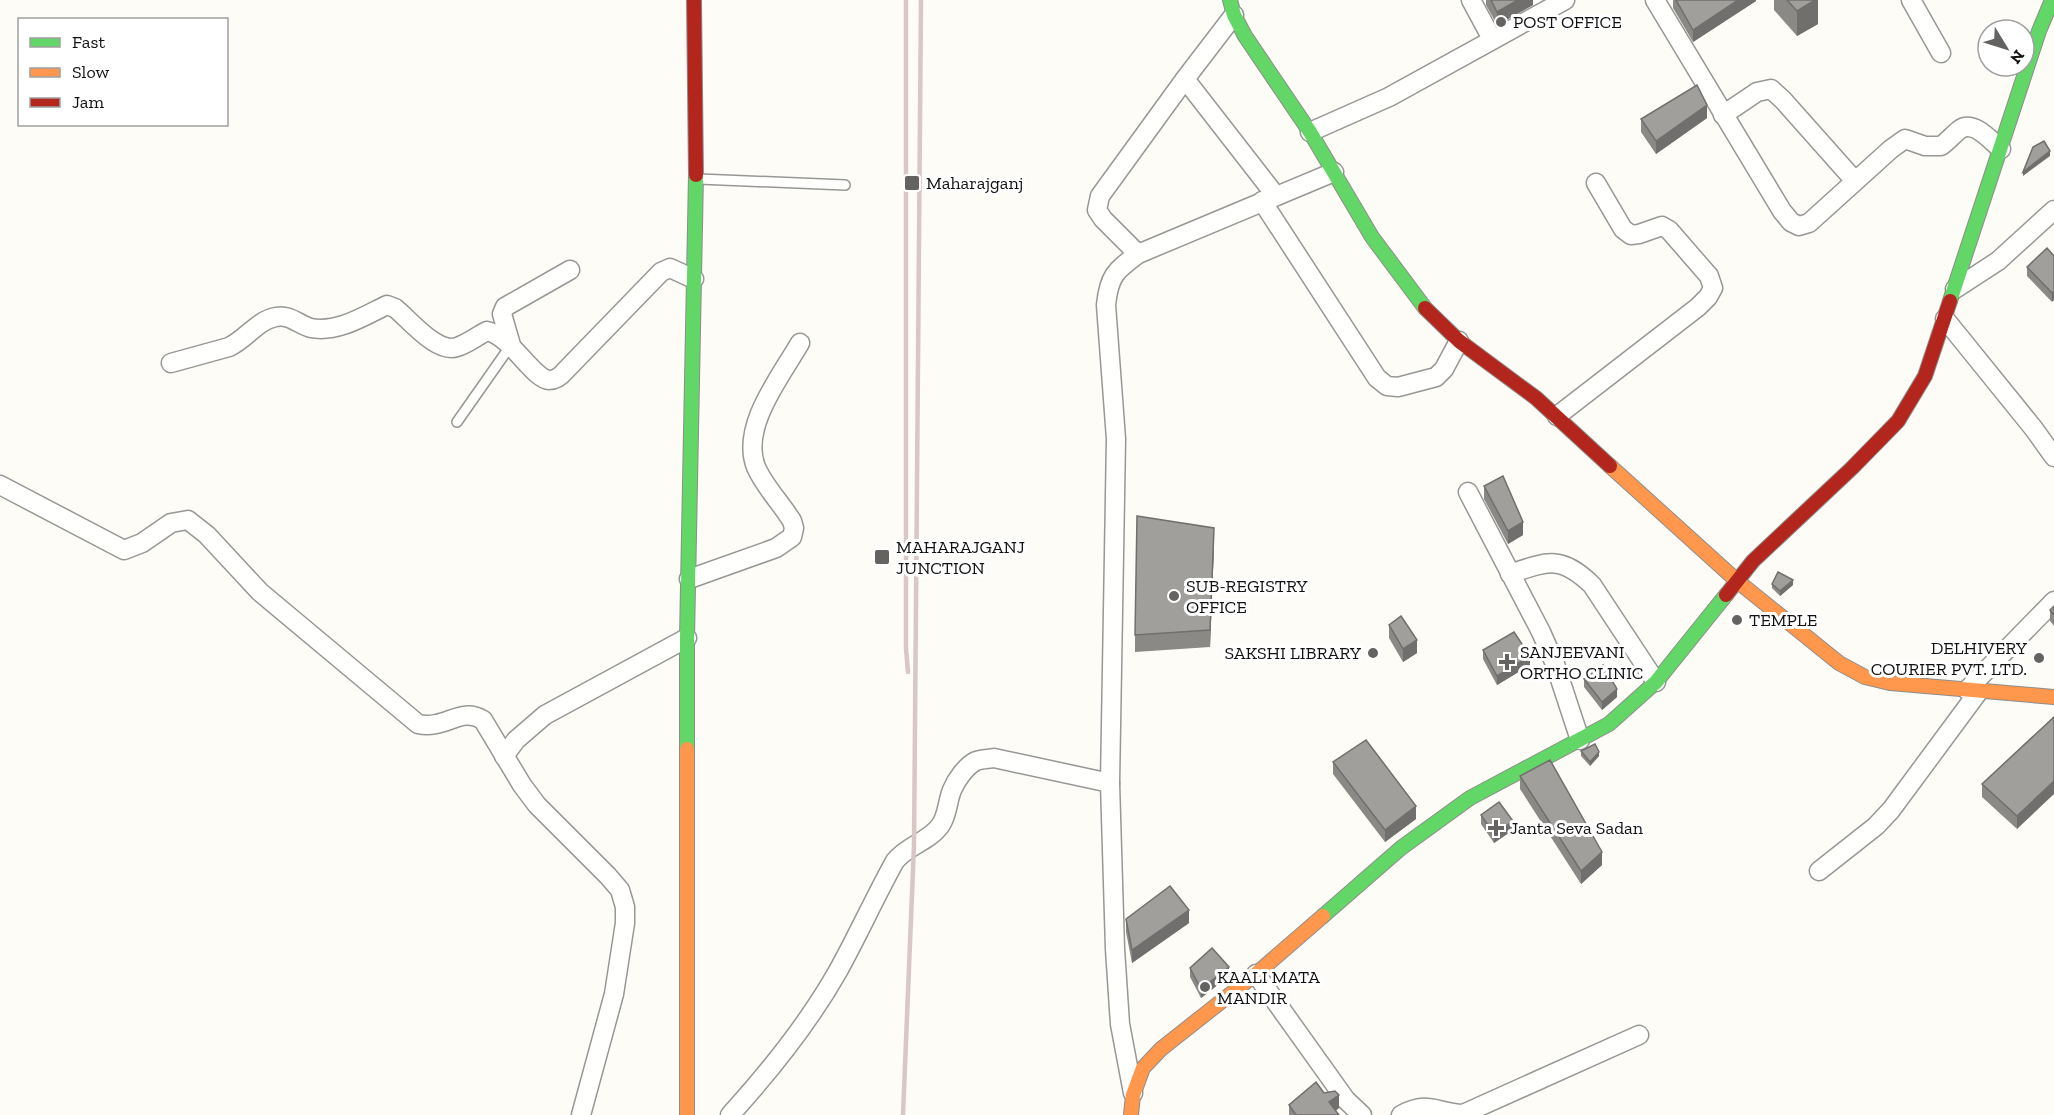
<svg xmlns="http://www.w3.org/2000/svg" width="2054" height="1115" font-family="'Zilla Slab',serif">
	<rect width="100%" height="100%" fill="#fdfcf7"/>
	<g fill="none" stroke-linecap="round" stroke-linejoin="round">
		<g stroke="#979795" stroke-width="12">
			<g id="lane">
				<path d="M699,179L845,185"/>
				<path d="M457,422L511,345"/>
			</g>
		</g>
		<g stroke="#979795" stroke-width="21">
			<g id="street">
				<path d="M1471,0L1492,39"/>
				<path d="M1655,0L1782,211L1791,222L1799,226L1809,223L1891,149L1905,139L1925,146H1941C1948,141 1953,135 1959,130C1973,119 1990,140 2001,149"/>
				<path d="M1911,0L1941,53"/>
				<path d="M1185,79L1276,196"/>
				<path d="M1723,115L1757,92L1771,89L1783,100L1855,181"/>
				<path d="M1310,132L1389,97L1565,0"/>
				<path d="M1262,201L1377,378L1387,386L1398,387L1436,377L1444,369L1459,341"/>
				<path d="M1138,254L1103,219L1097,210L1100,196L1185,79L1234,15"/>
				<path d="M1955,289L1998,261L2054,210"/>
				<path d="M1945,319L2034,429L2054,457"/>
				<path d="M511,345L502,314L505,307L570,270"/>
				<path d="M171,363L229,347C246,339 258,320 276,317C290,314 299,325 311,328C338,333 364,316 387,305L395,308C410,320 437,354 457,347C467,344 477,336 487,331C511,336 533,379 549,380C556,380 561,376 565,371L661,272L670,268L694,279"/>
				<path d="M1557,416L1698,307L1708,297L1713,288L1709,276L1669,230L1662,226L1639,234L1631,235L1623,229L1596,183"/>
				<path d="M0,485L124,550L142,543L171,523L188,520L207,535L260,592L418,724C446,730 460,706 483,720L522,785L537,805L608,876L620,890L625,907V923L614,994L581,1115"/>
				<path d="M1468,492L1541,632L1555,664L1580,740"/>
				<path d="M1510,574C1548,561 1561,555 1592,585L1656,682"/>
				<path d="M689,579L776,548L792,537L794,528L792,521C781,503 764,486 756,467C740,427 781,376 800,343"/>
				<path d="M1967,690L2054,601"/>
				<path d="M504,756L516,740L545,715L687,638"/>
				<path d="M1819,871L1876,826L1891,810L1979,691"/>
				<path d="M1256,974L1346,1100L1362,1115"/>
				<path d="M1133,1093L1120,1024L1115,949L1110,783L1116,439L1106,305C1109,276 1115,271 1138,254L1334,172"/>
				<path d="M730,1115C770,1071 808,1024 838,971C858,935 875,897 895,861C908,845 928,842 940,826C948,815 947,802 952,790C956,780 966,766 976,761C981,759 989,759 994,758L1110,783"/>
				<path d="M1401,1115C1429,1100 1436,1113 1463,1114L1639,1035"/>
			</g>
		</g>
		<g stroke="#8e8d8b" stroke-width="16">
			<g id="fast">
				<path d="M1230,0L1234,15L1245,36L1310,132L1372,237L1425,308"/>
				<path d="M1950,301L2039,31L2052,0"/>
				<path d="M687,749V638L696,175"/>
				<path d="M1323,916L1401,848L1470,798L1609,724L1656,682L1726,595"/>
			</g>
		</g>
		<g stroke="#8e8d8b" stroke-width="16">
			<g id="slow">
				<path d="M1610,466L1736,580L1839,663L1865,677L1890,683L2054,697"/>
				<path d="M687,749V1115"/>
				<path d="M1131,1115L1133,1095L1143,1068L1161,1049L1256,974L1323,916"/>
			</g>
		</g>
		<g stroke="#8e8d8b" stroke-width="16">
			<g id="jam">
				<path d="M694,0L696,175"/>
				<path d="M1425,308L1459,341L1536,398L1610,466"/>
				<path d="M1726,595L1753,561L1852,468L1898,421L1925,376L1950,301"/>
			</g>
		</g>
		<use href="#lane" stroke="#fffffe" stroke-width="9"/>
		<use href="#street" stroke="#fffffe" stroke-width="18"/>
		<use href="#fast" stroke="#63d668" stroke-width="14"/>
		<use href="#slow" stroke="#ff974d" stroke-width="14"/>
		<use href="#jam" stroke="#b3261e" stroke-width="14"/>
		<g stroke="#d9c6c7" stroke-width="4.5">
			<path d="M906,0V649L908,672"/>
			<path d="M903,1115L914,845L921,0"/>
		</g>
	</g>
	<g fill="#8a8986">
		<path d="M1486,0H1533V5L1497,25L1486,5Z"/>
		<path d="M1673,0H1756V1L1693,42L1673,8Z"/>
		<path d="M1774,0H1818V24L1797,36L1774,10Z"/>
		<path d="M1707,118L1656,154L1641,132V119Z"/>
		<path d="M2054,256L2052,302L2027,276V267Z"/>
		<path d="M1484,486L1523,535L1508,544L1484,499Z"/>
		<path d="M1214,545L1210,647L1135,652V635Z"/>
		<path d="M1772,584L1793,585L1780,596L1772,588Z"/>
		<path d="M2054,606V626L2050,621V610Z"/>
		<path d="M1389,625L1417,653L1403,662L1389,638Z"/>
		<path d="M1483,650L1530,665L1497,685L1483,659Z"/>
		<path d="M1584,679L1617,697L1602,710L1584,687Z"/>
		<path d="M2054,717L2017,829L1982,797V784Z"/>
		<path d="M1581,751L1599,756L1590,766L1581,756Z"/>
		<path d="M1333,762L1416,819L1385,842L1333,774Z"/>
		<path d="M1520,776L1602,865L1581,884L1520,789Z"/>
		<path d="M1481,815L1513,830L1494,843L1481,824Z"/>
		<path d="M1126,919L1189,923L1132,963L1126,932Z"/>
		<path d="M1190,968L1229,976L1201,998L1190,977Z"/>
		<path d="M1289,1105L1339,1108L1335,1111L1339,1115H1289Z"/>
	</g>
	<g fill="#716f6d">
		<path d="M1518,0H1533V5L1497,25V12Z"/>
		<path d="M1738,0H1756V1L1693,42V30Z"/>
		<path d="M1815,0H1818V24L1797,36V11Z"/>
		<path d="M1707,105V118L1656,154V141Z"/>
		<path d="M2050,151V156L2023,176V172Z"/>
		<path d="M2054,291V300L2052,302V293Z"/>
		<path d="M1523,522V535L1508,544V531Z"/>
		<path d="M1214,528V545L1210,647V630Z"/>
		<path d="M1793,580V585L1780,596V591Z"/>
		<path d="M1417,640V653L1403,662V649Z"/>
		<path d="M1530,656V665L1497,685V676Z"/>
		<path d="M1617,689V697L1602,710V702Z"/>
		<path d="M1599,752V756L1590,766V762Z"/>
		<path d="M2054,781V794L2017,829V816Z"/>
		<path d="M1416,806V819L1385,842V830Z"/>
		<path d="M1513,821V830L1494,843V834Z"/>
		<path d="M1602,852V865L1581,884V871Z"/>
		<path d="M1189,910V923L1132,963V950Z"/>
		<path d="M1229,967V976L1201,998V989Z"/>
		<path d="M1339,1095V1108L1329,1115V1102Z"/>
	</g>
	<g fill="#a19f9c" stroke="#716f6d" stroke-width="1.5">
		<path d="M1491,0H1518L1497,12Z"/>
		<path d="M1676,0H1738L1693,30Z"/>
		<path d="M1787,0H1815L1797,11Z"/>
		<path d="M1697,85L1707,105L1656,141L1641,119Z"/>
		<path d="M2044,141L2050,151L2023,172L2033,147Z"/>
		<path d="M2047,248L2054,256V291L2052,293L2027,267Z"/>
		<path d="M1503,476L1523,522L1508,531L1484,486Z"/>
		<path d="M1137,516L1214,528L1210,630L1135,635Z"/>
		<path d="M1778,572L1793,580L1780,591L1772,584Z"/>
		<path d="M2054,606V615L2050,610Z"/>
		<path d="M1401,616L1417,640L1403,649L1389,625Z"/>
		<path d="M1514,632L1530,656L1497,676L1483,650Z"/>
		<path d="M1603,665L1617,689L1602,702L1584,679Z"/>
		<path d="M2054,717V781L2017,816L1982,784Z"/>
		<path d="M1366,740L1416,806L1385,830L1333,762Z"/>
		<path d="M1595,744L1599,752L1590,762L1581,751Z"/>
		<path d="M1550,760L1602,852L1581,871L1520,776Z"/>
		<path d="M1499,802L1513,821L1494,834L1481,815Z"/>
		<path d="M1170,886L1189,910L1132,950L1126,919Z"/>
		<path d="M1212,948L1229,967L1201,989L1190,968Z"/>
		<path d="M1316,1082L1324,1093L1335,1091L1339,1095L1329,1102L1339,1115H1296L1289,1105Z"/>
	</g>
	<g fill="#646362" stroke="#fff" stroke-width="2">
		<circle cx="1501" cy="22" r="6"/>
		<rect x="904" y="175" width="16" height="16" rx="3"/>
		<rect x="874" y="549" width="16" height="16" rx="3"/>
		<circle cx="1174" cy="596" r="6"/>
		<circle cx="1737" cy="620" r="6"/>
		<circle cx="1373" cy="653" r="6"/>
		<circle cx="2039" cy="658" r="6"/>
		<path d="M1504 653h6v6h6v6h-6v6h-6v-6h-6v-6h6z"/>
		<path d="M1493 819h6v6h6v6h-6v6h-6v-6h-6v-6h6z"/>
		<circle cx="1205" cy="987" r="6"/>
	</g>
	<g text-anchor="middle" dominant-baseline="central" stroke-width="6" stroke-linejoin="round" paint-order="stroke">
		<g font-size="18" fill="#111" stroke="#fff" text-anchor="start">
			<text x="1513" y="22">POST OFFICE</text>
			<text x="926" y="183">Maharajganj</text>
			<text x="896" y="547">MAHARAJGANJ<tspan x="896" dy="21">JUNCTION</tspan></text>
			<text x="1186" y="586">SUB-REGISTRY<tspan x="1186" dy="21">OFFICE</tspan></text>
			<text x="1749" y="620">TEMPLE</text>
			<text x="2027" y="648" text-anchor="end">DELHIVERY<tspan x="2027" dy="21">COURIER PVT. LTD.</tspan></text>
			<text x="1520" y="652">SANJEEVANI<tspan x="1520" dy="21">ORTHO CLINIC</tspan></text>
			<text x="1361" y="653" text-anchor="end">SAKSHI LIBRARY</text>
			<text x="1510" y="828">Janta Seva Sadan</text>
			<text x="1217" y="977">KAALI MATA<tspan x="1217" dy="21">MANDIR</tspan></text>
		</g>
	</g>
	<rect x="18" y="18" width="210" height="108" fill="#ffffff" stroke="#a0a0a0" stroke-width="1.5"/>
	<rect x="30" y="38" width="30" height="9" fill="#63d668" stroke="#a0a0a0" stroke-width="1.5"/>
	<text x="72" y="48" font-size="18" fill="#111111">Fast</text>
	<rect x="30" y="68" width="30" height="9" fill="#ff974d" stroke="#a0a0a0" stroke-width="1.5"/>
	<text x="72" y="78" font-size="18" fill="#111111">Slow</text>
	<rect x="30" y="98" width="30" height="9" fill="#b3261e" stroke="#a0a0a0" stroke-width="1.5"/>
	<text x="72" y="108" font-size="18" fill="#111111">Jam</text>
	<g transform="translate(2006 48) rotate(128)"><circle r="28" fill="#ffffff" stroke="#a0a0a0" stroke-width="1.5"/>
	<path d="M0-4.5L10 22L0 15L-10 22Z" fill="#646362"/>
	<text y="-9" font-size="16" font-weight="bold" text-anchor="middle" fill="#111111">N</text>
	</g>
</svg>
